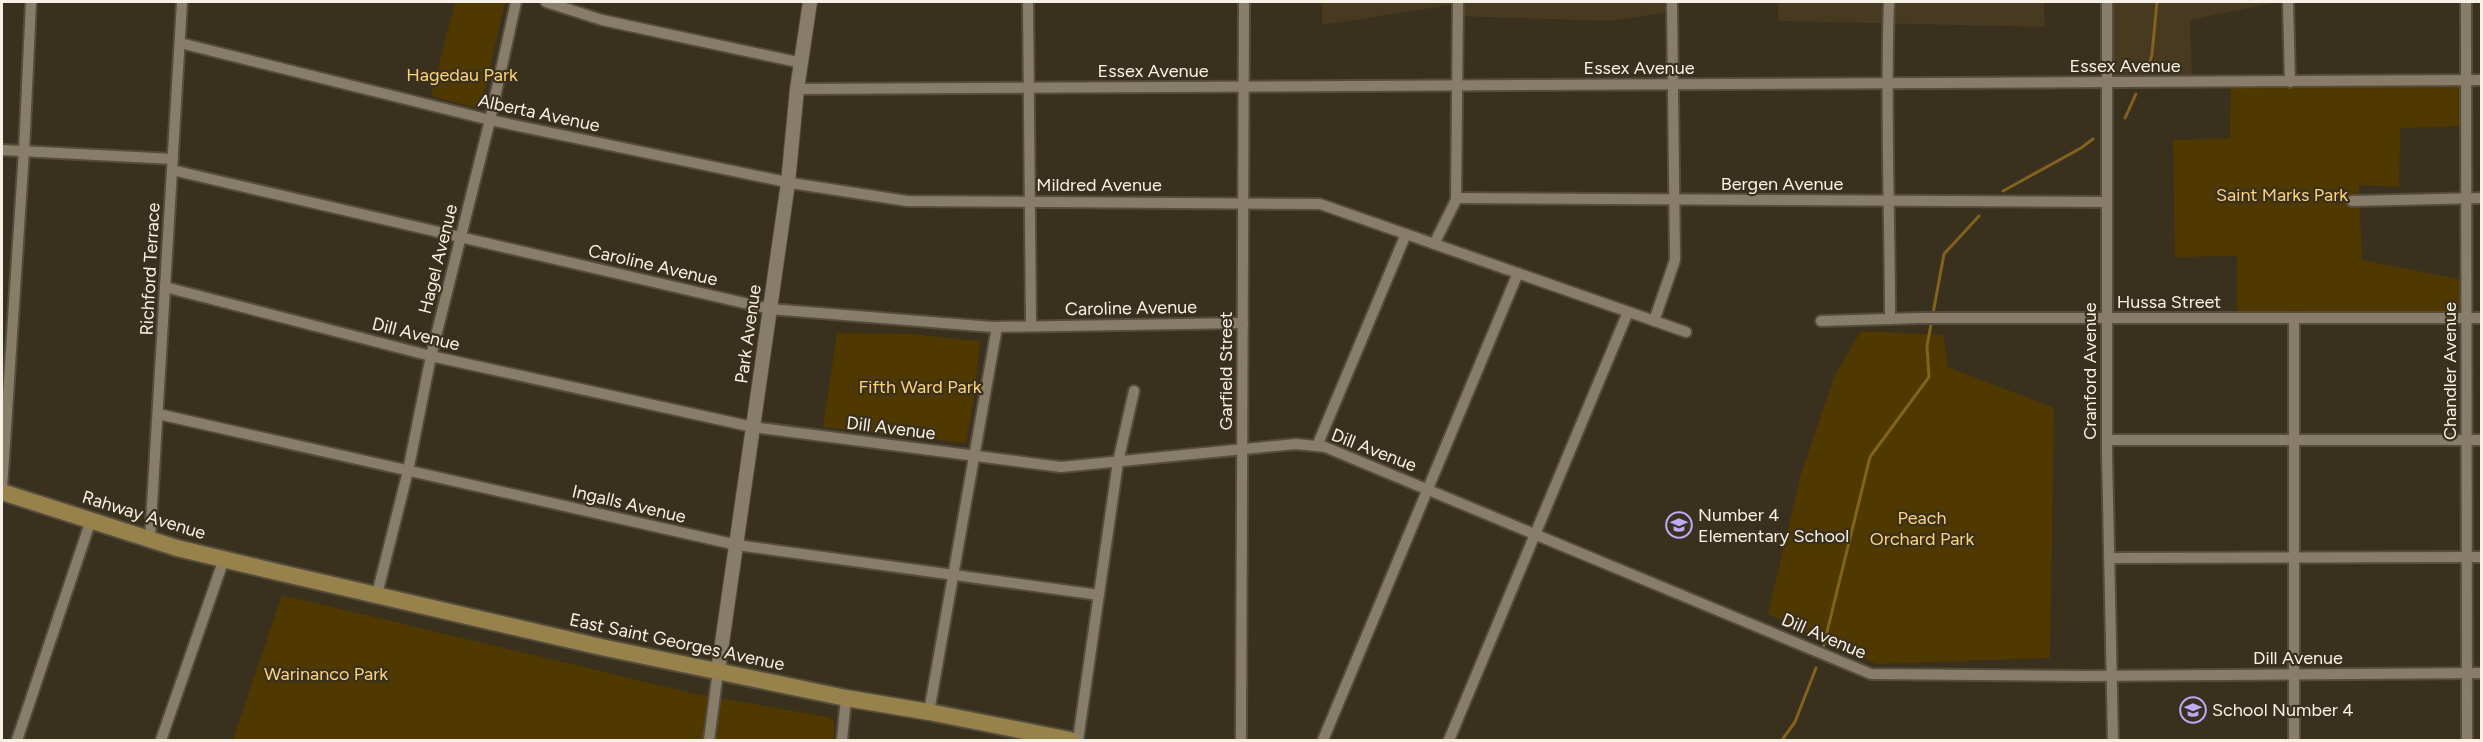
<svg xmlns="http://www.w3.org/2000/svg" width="2483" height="742" font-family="Figtree,sans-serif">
	<rect width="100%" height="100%" fill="#3a301e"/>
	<g fill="#473a21">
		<path d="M1322,2H1671V12L1610,21L1457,16V4L1322,25Z"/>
		<path d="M1778,2H2044L2045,27L1778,21Z"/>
		<path d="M2104,2H2278L2190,20L2192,78L2106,80Z"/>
	</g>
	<g fill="#4f3900">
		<path d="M455,2H505L480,109L431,96Z"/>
		<path d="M2466,74V126L2400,128L2399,187L2359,185L2362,260L2464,280V318H2237V256L2175,257L2173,140L2230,138L2231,78Z"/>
		<path d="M1861,331L1943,335L1948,367L2054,408L2050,658L1876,664L1768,614L1801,474L1835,375Z"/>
		<path d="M837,333L908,334L980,341L975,392L966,443L823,427Z"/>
		<path d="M282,595L696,694L829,717L834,721V740H233Z"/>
	</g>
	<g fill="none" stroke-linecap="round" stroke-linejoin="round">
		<g stroke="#82631e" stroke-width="3">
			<path d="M2148,70L2152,54L2157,2"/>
			<path d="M2125,118L2136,94"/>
			<path d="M2003,191L2081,148L2093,139"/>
			<path d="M1823,648L1870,457L1929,377L1927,346L1944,254L1979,216"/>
			<path d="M1782,740L1795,722L1816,668"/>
		</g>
		<g stroke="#544c3c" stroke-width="14">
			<g id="minor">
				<path d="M546,2L602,20L802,63"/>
				<path d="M1028,2L1031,326"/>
				<path d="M1889,2C1885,107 1890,213 1890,319"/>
				<path d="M2107,2V453L2113,740"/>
				<path d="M2288,2L2290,82"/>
				<path d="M2466,2L2467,740"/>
				<path d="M180,43L490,120L791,183L907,201L1320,204L1686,332"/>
				<path d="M797,89L2482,80"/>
				<path d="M2,150L173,159"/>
				<path d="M172,170L770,309L993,327L1243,323"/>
				<path d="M1456,198L2107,202"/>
				<path d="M2352,201L2482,198"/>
				<path d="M1434,244L1456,200L1458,2"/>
				<path d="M165,287L431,356L753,427L1061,467L1296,444L1325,447L1871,674L2085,676L2482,673"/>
				<path d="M1654,321L1675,260L1672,2"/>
				<path d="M1821,321L1920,318H2482"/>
				<path d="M158,414L737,545L1099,595"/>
				<path d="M2107,440H2482"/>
				<path d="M1317,446L1406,234"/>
				<path d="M2,488L24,151L31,2"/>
				<path d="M150,539L182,2"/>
				<path d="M2109,558L2482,557"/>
				<path d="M377,594L408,471L431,356L490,120L516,2"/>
				<path d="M929,712L997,327"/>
				<path d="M17,740L91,520"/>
				<path d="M161,740L224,559"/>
				<path d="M709,740L718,671"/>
				<path d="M842,740L846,698"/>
				<path d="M1078,740L1118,462L1134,391"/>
				<path d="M1241,740L1244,2"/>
				<path d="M1323,740L1518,273"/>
				<path d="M1449,740L1628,312"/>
				<path d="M2294,740V318"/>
			</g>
		</g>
		<g stroke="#544c3c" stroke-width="16">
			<path id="tertiary" d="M718,671L788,183L797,89L810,2"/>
		</g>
		<g stroke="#544c3c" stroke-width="20">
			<path id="secondary" d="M2,492L177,548L277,572L601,647L846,698L929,712L1070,740"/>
		</g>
		<use href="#minor" stroke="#887d68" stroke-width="10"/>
		<use href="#tertiary" stroke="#887d68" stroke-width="14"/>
		<use href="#secondary" stroke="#98824c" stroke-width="16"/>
	</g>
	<defs>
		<g id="school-ring" transform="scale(1.35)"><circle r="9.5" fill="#3a301e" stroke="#bbaaf6" stroke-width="1.5"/><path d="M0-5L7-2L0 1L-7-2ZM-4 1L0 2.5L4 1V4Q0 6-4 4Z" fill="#bbaaf6"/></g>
	</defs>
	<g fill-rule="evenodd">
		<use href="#school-ring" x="1679" y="525"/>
		<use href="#school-ring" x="2193" y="710"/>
	</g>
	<g text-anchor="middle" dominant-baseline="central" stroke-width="4.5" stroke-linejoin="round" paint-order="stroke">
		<g font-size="18" fill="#f7f1e5" stroke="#3a301e">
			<text x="2125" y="66">Essex Avenue</text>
			<text x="1639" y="68">Essex Avenue</text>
			<text x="1153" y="71">Essex Avenue</text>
			<text transform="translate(539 113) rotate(12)">Alberta Avenue</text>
			<text x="1782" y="184">Bergen Avenue</text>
			<text x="1099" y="185">Mildred Avenue</text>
			<text transform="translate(438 259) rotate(-76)">Hagel Avenue</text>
			<text transform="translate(653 265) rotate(13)">Caroline Avenue</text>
			<text transform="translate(150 269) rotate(-87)">Richford Terrace</text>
			<text x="2169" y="302">Hussa Street</text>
			<text transform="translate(1131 308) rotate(-1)">Caroline Avenue</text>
			<text transform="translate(416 334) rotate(14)">Dill Avenue</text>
			<text transform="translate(748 334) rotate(-82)">Park Avenue</text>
			<text transform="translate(1226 371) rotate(-90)">Garfield Street</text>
			<text transform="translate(2090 371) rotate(-90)">Cranford Avenue</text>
			<text transform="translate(2450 371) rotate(-90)">Chandler Avenue</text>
			<text transform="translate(891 428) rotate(7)">Dill Avenue</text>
			<text transform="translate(1374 450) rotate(21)">Dill Avenue</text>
			<text transform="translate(629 504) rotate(13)">Ingalls Avenue</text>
			<text transform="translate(144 515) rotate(17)">Rahway Avenue</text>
			<text transform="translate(1824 636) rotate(23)">Dill Avenue</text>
			<text transform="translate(677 642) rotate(12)">East Saint Georges Avenue</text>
			<text x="2298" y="658">Dill Avenue</text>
		</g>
		<g font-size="18" fill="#fdd27a" stroke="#3a301e">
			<text x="462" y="75">Hagedau Park</text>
			<text x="2282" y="195">Saint Marks Park</text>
			<text x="920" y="387">Fifth Ward Park</text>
			<text x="1922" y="518">Peach<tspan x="1922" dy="21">Orchard Park</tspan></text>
			<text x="326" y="674">Warinanco Park</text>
		</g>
		<g font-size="18" fill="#f7f1e5" stroke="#3a301e" text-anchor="start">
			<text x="1698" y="515">Number 4<tspan x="1698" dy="21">Elementary School</tspan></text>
			<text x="2212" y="710">School Number 4</text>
		</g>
	</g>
	<rect width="2483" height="742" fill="none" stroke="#f7f1e5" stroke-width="6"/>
</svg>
